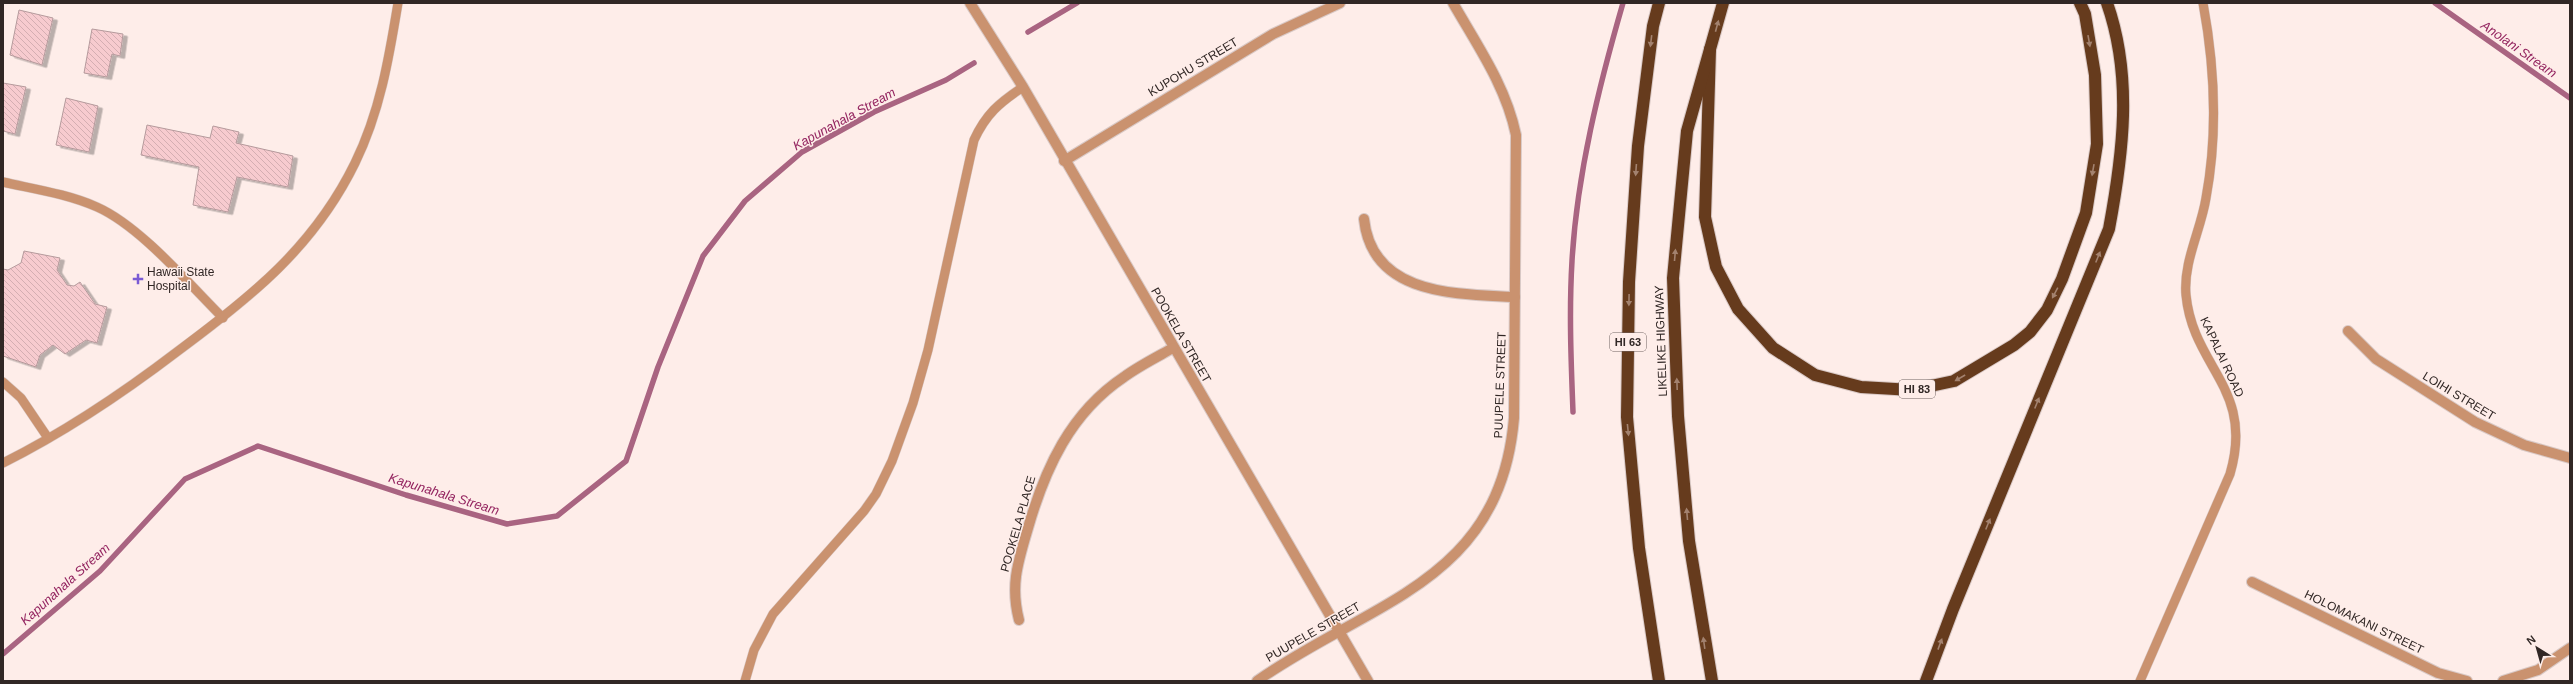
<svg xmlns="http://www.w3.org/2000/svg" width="2573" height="684" font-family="Helvetica,sans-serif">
	<defs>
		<pattern id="building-back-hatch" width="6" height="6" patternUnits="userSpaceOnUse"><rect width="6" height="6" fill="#f7cbcf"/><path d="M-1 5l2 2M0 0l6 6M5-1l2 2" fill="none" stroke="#d4aeb2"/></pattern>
		<filter id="shadow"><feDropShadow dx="4.5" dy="2.5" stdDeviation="0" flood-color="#0004"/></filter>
	</defs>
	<rect width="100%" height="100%" fill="#feede9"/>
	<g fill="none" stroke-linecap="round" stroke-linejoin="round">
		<g stroke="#a96481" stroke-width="5.5">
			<path d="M2435,3L2570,98"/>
			<path d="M1028,32L1077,3"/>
			<path d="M1573,412C1571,361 1569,311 1572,261C1577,174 1599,86 1623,3"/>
			<path d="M3,654L100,571L185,479L258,446L406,495L507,524L557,516L626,461L658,367L703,256L745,201L802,152L874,112L946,80L974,63"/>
		</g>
	</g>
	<g fill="url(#building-back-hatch)" stroke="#b59a9c" filter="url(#shadow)">
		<path d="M19,10L53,18L42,65L10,55Z"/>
		<path d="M92,29L123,34L120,56L112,54L107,77L84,73Z"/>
		<path d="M3,83L26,87L15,134L3,131Z"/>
		<path d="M66,98L98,106L89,152L56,145Z"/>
		<path d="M147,125L210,138L213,126L239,132L236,143L293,156L288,187L237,177L228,212L193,205L199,167L141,155Z"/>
		<path d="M24,251L60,258L57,270L67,285L74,286L80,282L95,304L107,307L97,343L86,340L65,354L53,345L40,355L36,367L3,356V269L8,270L21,263Z"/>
	</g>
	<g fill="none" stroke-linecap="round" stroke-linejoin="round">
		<g stroke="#d9c9c6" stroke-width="10">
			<g id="lane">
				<path d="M3,182C34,189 68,194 97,207C140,226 189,284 223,318"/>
				<path d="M3,382L21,398L48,438"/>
				<path d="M3,463C65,432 123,393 178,351C251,297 314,247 355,163C380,112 389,58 398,3"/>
				<path d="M745,681L754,650L773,614L864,511L876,494L892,461L913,403L928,350L974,140C986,114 999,103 1023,87"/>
				<path d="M2140,681L2230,474C2255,388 2193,368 2186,295C2183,262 2201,230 2206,198C2218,133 2215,68 2203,3"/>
			</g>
		</g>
		<g stroke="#d9c9c6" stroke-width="12">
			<g id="street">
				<path d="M970,3L1023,87L1368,681"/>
				<path d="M1064,161L1273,34L1340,3"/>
				<path d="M1364,219C1372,296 1457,294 1515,297"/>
				<path d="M2348,331L2376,359L2475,422L2524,445L2570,458"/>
				<path d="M2252,582L2438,673L2467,681"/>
				<path d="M1019,620C1010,585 1018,562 1028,528C1045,469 1070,413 1124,377C1139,366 1157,357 1173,348"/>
				<path d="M1257,681C1370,601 1500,583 1514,418L1516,135C1506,86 1477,45 1453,3"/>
				<path d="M2503,681L2538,670L2570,648"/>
			</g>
		</g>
		<g stroke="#d9c9c6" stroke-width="14">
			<g id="highway">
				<path d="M1659,3L1653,26L1638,146L1629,282L1627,417L1639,548L1659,681"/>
				<path d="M1710,49L1705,217L1716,267L1738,309L1773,348L1815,375L1861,387L1912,390L1954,381L2014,345L2030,332L2047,310L2062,279L2086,213L2097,144L2095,75L2085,14L2080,3"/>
				<path d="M1712,681L1689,541L1678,416L1673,278L1687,131L1723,3"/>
				<path d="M1926,681L1953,609L2109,229C2123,154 2133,77 2107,3"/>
			</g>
		</g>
		<use href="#lane" stroke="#ca926f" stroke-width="9"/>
		<use href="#street" stroke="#ca926f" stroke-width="10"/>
		<use href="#highway" stroke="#663b1d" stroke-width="12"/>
	</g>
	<defs><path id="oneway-solid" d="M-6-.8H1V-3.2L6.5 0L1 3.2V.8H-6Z"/></defs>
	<g fill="#a3826f">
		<use href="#oneway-solid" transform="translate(1717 26) rotate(-75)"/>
		<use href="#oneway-solid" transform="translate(1651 41) rotate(97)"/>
		<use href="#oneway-solid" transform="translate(2089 41) rotate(80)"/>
		<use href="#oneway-solid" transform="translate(1636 170) rotate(94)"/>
		<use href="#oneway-solid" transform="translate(2093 170) rotate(100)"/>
		<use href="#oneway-solid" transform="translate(1675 255) rotate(-85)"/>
		<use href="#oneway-solid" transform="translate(2098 257) rotate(-68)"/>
		<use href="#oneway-solid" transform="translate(2055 293) rotate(118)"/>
		<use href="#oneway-solid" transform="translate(1629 300) rotate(91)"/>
		<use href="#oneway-solid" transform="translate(1960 378) rotate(150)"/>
		<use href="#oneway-solid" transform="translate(1677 384) rotate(-92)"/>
		<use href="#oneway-solid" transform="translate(2037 403) rotate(-68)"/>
		<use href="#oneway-solid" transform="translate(1628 430) rotate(84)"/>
		<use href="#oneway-solid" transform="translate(1687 514) rotate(-95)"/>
		<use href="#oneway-solid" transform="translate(1988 524) rotate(-68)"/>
		<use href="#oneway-solid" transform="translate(1704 643) rotate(-98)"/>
		<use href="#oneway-solid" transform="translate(1940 644) rotate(-70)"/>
	</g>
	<path fill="#7a5ad4" stroke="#feede9" stroke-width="1.5" d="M136 273h4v4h4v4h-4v4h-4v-4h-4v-4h4z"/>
	<g text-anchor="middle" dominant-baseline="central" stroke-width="3" stroke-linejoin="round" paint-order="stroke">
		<g fill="#feede9" stroke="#6e6260" stroke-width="1">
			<rect x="1610" y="333" width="36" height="18" rx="3"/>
			<rect x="1899" y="380" width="36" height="18" rx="3"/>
		</g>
		<g font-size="11" font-weight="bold" fill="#312725">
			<text x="1628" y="342">HI 63</text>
			<text x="1917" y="389">HI 83</text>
		</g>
		<g font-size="12" fill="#312725" stroke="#feede9">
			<text transform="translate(1193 67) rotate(-31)">KUPOHU STREET</text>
			<text transform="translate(1181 335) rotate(60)">POOKELA STREET</text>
			<text transform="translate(1661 341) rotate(-92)">LIKELIKE HIGHWAY</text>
			<text transform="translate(2222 357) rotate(65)">KAPALAI ROAD</text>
			<text transform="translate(1500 385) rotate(-88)">PUUPELE STREET</text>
			<text transform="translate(2459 396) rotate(31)">LOIHI STREET</text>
			<text transform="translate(1018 524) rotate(-74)">POOKELA PLACE</text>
			<text transform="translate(2364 622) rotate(26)">HOLOMAKANI STREET</text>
			<text transform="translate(1313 632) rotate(-30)">PUUPELE STREET</text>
		</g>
		<g font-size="12" fill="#312725" stroke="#feede9" text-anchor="start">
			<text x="147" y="272">Hawaii State<tspan x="147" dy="14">Hospital</tspan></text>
		</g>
		<g font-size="13" font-style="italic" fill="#942560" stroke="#feede9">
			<text transform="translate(2519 49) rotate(35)">Anolani Stream</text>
			<text transform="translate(844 119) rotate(-29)">Kapunahala Stream</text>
			<text transform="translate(444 494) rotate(17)">Kapunahala Stream</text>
			<text transform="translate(65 584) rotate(-42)">Kapunahala Stream</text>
		</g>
	</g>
	<rect width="2573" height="684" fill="none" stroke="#312725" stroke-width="8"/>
	<g transform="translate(2537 648) rotate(323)" stroke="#feede9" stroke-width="3" paint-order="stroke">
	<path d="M0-3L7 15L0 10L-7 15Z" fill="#312725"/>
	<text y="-6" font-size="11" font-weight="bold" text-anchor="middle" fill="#312725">N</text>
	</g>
</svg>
